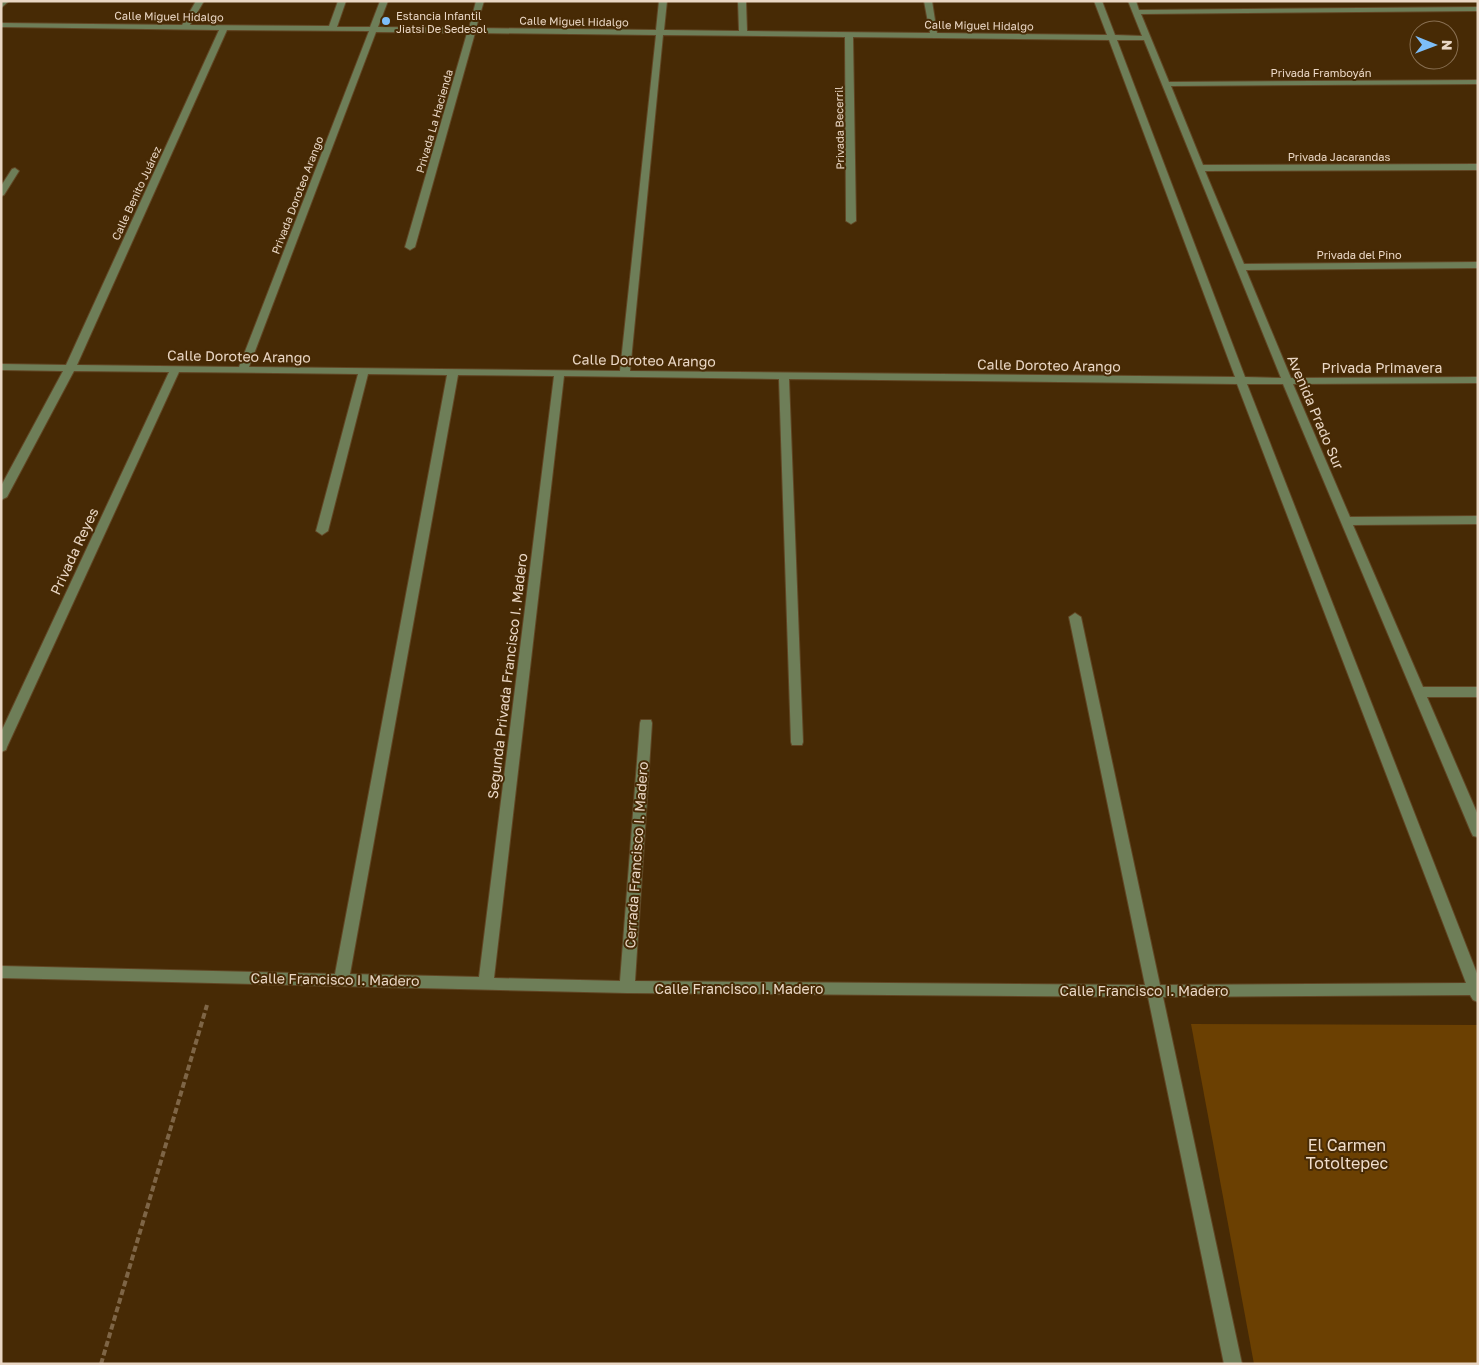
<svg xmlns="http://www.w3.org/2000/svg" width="1479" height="1365" font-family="'Golos Text',sans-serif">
	<rect width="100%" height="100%" fill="#472a05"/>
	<path fill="#6b4002" d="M1191,1024L1478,1025V1364H1254Z"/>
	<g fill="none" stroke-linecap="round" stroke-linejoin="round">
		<g stroke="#614624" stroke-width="2">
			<g id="minor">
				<path d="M1,1H9L1,8Z"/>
				<path d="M196,1H204L190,25L329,26L338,1H346L337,27H370L380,1H388L378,27L469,28L476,1H484L476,28L656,30L659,1H667L664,30L739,31L738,1H746L747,31L930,33L924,1H932L937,33L1107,35L1094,1H1102L1115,35L1142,36L1128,1H1136L1139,10L1478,7V11L1141,14L1169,82L1478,80V84L1171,86L1203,165L1478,164V170L1205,171L1244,264L1478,262V268L1246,270L1291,378L1478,377V383L1293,384L1350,517L1478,516V524L1353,525L1423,687H1478V697H1427L1478,815V837L1473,836L1471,832L1283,384H1247L1478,976V1002L1473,1000L1470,995L1163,997L1242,1364H1224L1148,997L627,993L1,978V966L335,974L447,375L368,374L328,531L322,535L316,531L358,374L179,372L7,747L6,750L1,752V732L169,372L74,371L7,497L1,500V486L63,371L1,370V364L66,365L219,30L1,27V23L182,25ZM227,30L369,31L239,367L77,365ZM376,32L467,33L405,247L410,250L415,247L475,33L656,35L620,371L249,367ZM663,35L845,37L846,221L851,224L856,221L853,37L1109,40L1235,377L630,371ZM1117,40H1144L1281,378L1245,377ZM458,375L554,376L479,977L350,974ZM564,376L779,379L791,742L792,745H802L803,742L789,379L1237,384L1466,983L1160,985L1081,617L1075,613L1069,617L1145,985L635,981L652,723L651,720H641L640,723L620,981L494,978Z"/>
				<path d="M15,168L19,171L4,195L1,196V186L12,169Z"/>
			</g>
		</g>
		<path stroke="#7e6546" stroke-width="4" stroke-dasharray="6 3" stroke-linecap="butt" d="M101,1364L207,1005"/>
		<use href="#minor" fill="#6e7e58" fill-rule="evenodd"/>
	</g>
	<circle fill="#7dbef9" stroke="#472a05" stroke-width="2" cx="386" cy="21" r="5"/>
	<g text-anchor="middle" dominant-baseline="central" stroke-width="4" stroke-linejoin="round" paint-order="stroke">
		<g font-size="11" fill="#ead7c5" stroke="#472a05" text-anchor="start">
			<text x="396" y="15">Estancia Infantil<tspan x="396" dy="13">Jiatsi De Sedesol</tspan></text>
		</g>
		<g font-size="11" fill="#ead7c5" stroke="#472a05">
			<text transform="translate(169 16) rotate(1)">Calle Miguel Hidalgo</text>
			<text transform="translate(574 21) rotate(1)">Calle Miguel Hidalgo</text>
			<text transform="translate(979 25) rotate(1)">Calle Miguel Hidalgo</text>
			<text x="1321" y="72">Privada Framboyán</text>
			<text transform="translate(434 121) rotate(-74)">Privada La Hacienda</text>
			<text transform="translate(839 128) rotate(-91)">Privada Becerril</text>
			<text x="1339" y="156">Privada Jacarandas</text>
			<text transform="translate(136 193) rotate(-65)">Calle Benito Juárez</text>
			<text transform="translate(297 195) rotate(-69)">Privada Doroteo Arango</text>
			<text x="1359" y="254">Privada del Pino</text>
		</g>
		<g font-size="14" fill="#ead7c5" stroke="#472a05">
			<text transform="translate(239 356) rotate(1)">Calle Doroteo Arango</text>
			<text transform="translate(644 360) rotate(1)">Calle Doroteo Arango</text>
			<text transform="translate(1049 365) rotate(1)">Calle Doroteo Arango</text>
			<text x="1382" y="367">Privada Primavera</text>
			<text transform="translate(1316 412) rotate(67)">Avenida Prado Sur</text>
			<text transform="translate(74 551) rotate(-65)">Privada Reyes</text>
			<text transform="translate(507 676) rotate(-83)">Segunda Privada Francisco I. Madero</text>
			<text transform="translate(636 855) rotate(-86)">Cerrada Francisco I. Madero</text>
			<text transform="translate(335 979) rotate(1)">Calle Francisco I. Madero</text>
			<text x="739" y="988">Calle Francisco I. Madero</text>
			<text x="1144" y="990">Calle Francisco I. Madero</text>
		</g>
		<g font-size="16" fill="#f1decc" stroke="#472a05">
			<text x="1347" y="1145">El Carmen<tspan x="1347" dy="18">Totoltepec</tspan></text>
		</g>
	</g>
	<rect width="1479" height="1365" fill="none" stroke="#ead7c5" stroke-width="5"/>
	<g transform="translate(1434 45) rotate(91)"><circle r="24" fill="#472a05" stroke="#886f52"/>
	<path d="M0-4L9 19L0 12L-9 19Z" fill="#7dbef9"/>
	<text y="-8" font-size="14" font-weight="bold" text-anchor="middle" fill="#ead7c5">N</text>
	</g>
</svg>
